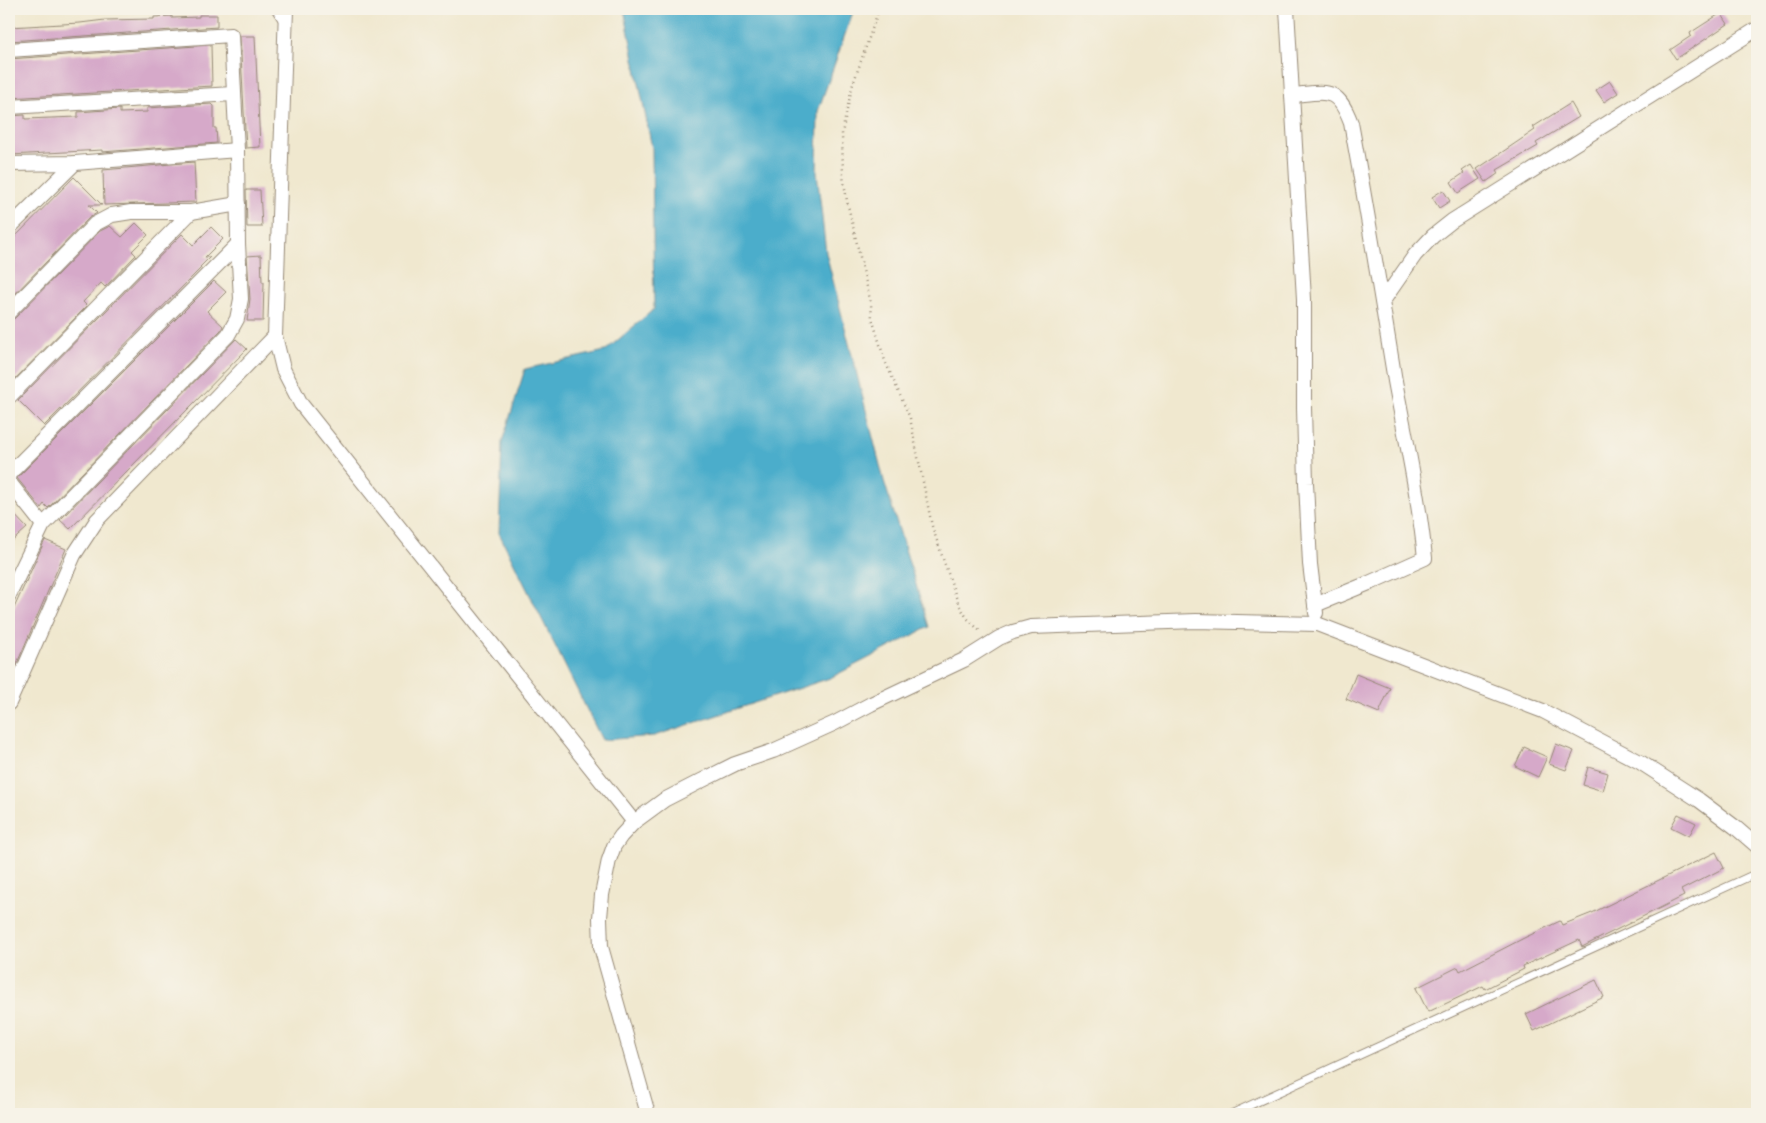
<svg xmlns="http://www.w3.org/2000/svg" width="1766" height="1123" font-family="Pangolin,sans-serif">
	<rect width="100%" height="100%" fill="#f7f3e8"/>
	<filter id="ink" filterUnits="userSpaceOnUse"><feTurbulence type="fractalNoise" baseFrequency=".02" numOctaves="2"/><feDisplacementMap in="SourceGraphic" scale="10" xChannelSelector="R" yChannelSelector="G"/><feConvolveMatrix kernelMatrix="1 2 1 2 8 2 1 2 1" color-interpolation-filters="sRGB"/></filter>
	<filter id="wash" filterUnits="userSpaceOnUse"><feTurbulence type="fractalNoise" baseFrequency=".0096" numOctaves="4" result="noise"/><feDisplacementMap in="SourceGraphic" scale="20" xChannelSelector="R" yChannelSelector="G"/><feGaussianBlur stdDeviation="1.12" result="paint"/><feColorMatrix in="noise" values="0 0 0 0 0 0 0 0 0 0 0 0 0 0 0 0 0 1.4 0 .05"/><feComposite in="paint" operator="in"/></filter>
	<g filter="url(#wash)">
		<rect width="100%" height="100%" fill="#f0e8cf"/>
		<path fill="#4cadcb" stroke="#446c74" d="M624,9H854L818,111L817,173L826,253L884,481L929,627L830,678L654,736L602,740L499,533L502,442L525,369L605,351L654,309L652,148Z"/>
		<g id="blocks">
			<g fill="#d6a9c9">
				<path d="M1721,13L1728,24L1676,59L1670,50L1691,36L1690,33Z"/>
				<path d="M199,15H217V27L9,41V27L80,23L105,20L154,19V17L172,16V18L199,17Z"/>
				<path d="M240,36H255L260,147L246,148Z"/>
				<path d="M211,45L212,86L9,98V59Z"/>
				<path d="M1610,81L1618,93L1604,102L1596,90Z"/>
				<path d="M1571,103L1579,117L1536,143L1538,146L1497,170L1499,173L1486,182L1477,169L1535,130L1533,127Z"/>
				<path d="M212,104L214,106V128H216L217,143L102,152V150L10,155L9,116L25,115V119L78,117V112L120,109V113L147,112V108Z"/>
				<path d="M194,162L196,202L104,205L103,170Z"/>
				<path d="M1471,165L1480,179L1458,193L1451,182L1464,173L1462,171Z"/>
				<path d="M74,177L102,205H89L97,213L89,218L9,300V243Z"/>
				<path d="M246,190H260L262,227H247Z"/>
				<path d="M1443,190L1450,201L1439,208L1432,197Z"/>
				<path d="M136,223L148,235L132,251L136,255L105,287L101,283L83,302L87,306L9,385V321L15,318L100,231L110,226L122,237Z"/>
				<path d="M211,227L223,239L205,257H210L200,267L201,268L44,426L18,400L182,234L193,245Z"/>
				<path d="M261,255L262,282H264L263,321H247L250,299L247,256Z"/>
				<path d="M214,281L226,292L207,311L223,326L221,330L48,508L44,504L41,508L17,478Z"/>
				<path d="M236,339L247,349L70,529L60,520Z"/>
				<path d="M9,509L27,528L9,544Z"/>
				<path d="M45,540L66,549L9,682V619Z"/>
				<path d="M1356,674L1390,688L1379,713L1346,699Z"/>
				<path d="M1556,744L1574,751L1566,770L1549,764Z"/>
				<path d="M1524,747L1547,757L1538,777L1515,766Z"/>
				<path d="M1588,767L1608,773L1603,791L1583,785Z"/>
				<path d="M1678,814L1696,823L1689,836L1671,827Z"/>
				<path d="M1716,852L1724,868L1681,890L1684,896L1582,947L1579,940L1523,966L1524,969L1485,989L1483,986L1428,1012L1416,988L1458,967L1460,971L1526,937L1560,921L1562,925L1592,913Z"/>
				<path d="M1596,980L1604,997L1534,1031L1526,1014Z"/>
			</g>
		</g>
	</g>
	<g filter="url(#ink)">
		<use href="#blocks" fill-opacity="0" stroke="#968976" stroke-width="1"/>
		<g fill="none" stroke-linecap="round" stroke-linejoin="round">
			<g stroke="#968976" stroke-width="9">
				<g id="lane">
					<path d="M275,9L283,21"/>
					<path d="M1231,1114L1757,873"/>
				</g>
			</g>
			<g stroke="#968976" stroke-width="16">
				<g id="street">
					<path d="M286,9L275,336L283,369L301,404L634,822"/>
					<path d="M1287,9L1304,299V408L1306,483L1310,564L1316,613"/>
					<path d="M9,50L231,35L237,150"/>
					<path d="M1292,95C1327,92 1337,86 1351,123C1367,209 1381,295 1395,381C1406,440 1419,498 1425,558L1369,583L1315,605"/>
					<path d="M9,107L233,94"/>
					<path d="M9,164L75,163L237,150L238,244L241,299L237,319L228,335L43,525L9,595"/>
					<path d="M9,228L75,163"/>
					<path d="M1383,301L1415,255L1433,236L1452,221L1757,29"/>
					<path d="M9,312L95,224L112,215L131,212H191L238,204"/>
					<path d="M9,397L191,212"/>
					<path d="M9,474L238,244"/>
					<path d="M9,482L43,525"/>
					<path d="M9,703L74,555L97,520L275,336"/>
					<path d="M648,1114L601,947L600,918L602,895L609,860L614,846L621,836L634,822L664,800L701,781L735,764L773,751L835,723L871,704L964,660L999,638L1013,632L1031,627L1196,621L1317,624L1543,711L1640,762L1699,800L1735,827L1757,846"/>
				</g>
			</g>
			<path stroke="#968976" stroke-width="2.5" stroke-dasharray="1 4" stroke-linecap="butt" d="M879,9L852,87L842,133L843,176L847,201L871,304L872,318L885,361L910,418L932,526L958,603L967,618L981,632"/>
			<use href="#lane" stroke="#fff" stroke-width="7"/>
			<use href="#street" stroke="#fff" stroke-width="14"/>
		</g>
	</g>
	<rect width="1766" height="1123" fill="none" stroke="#f7f3e8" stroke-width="30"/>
</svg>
